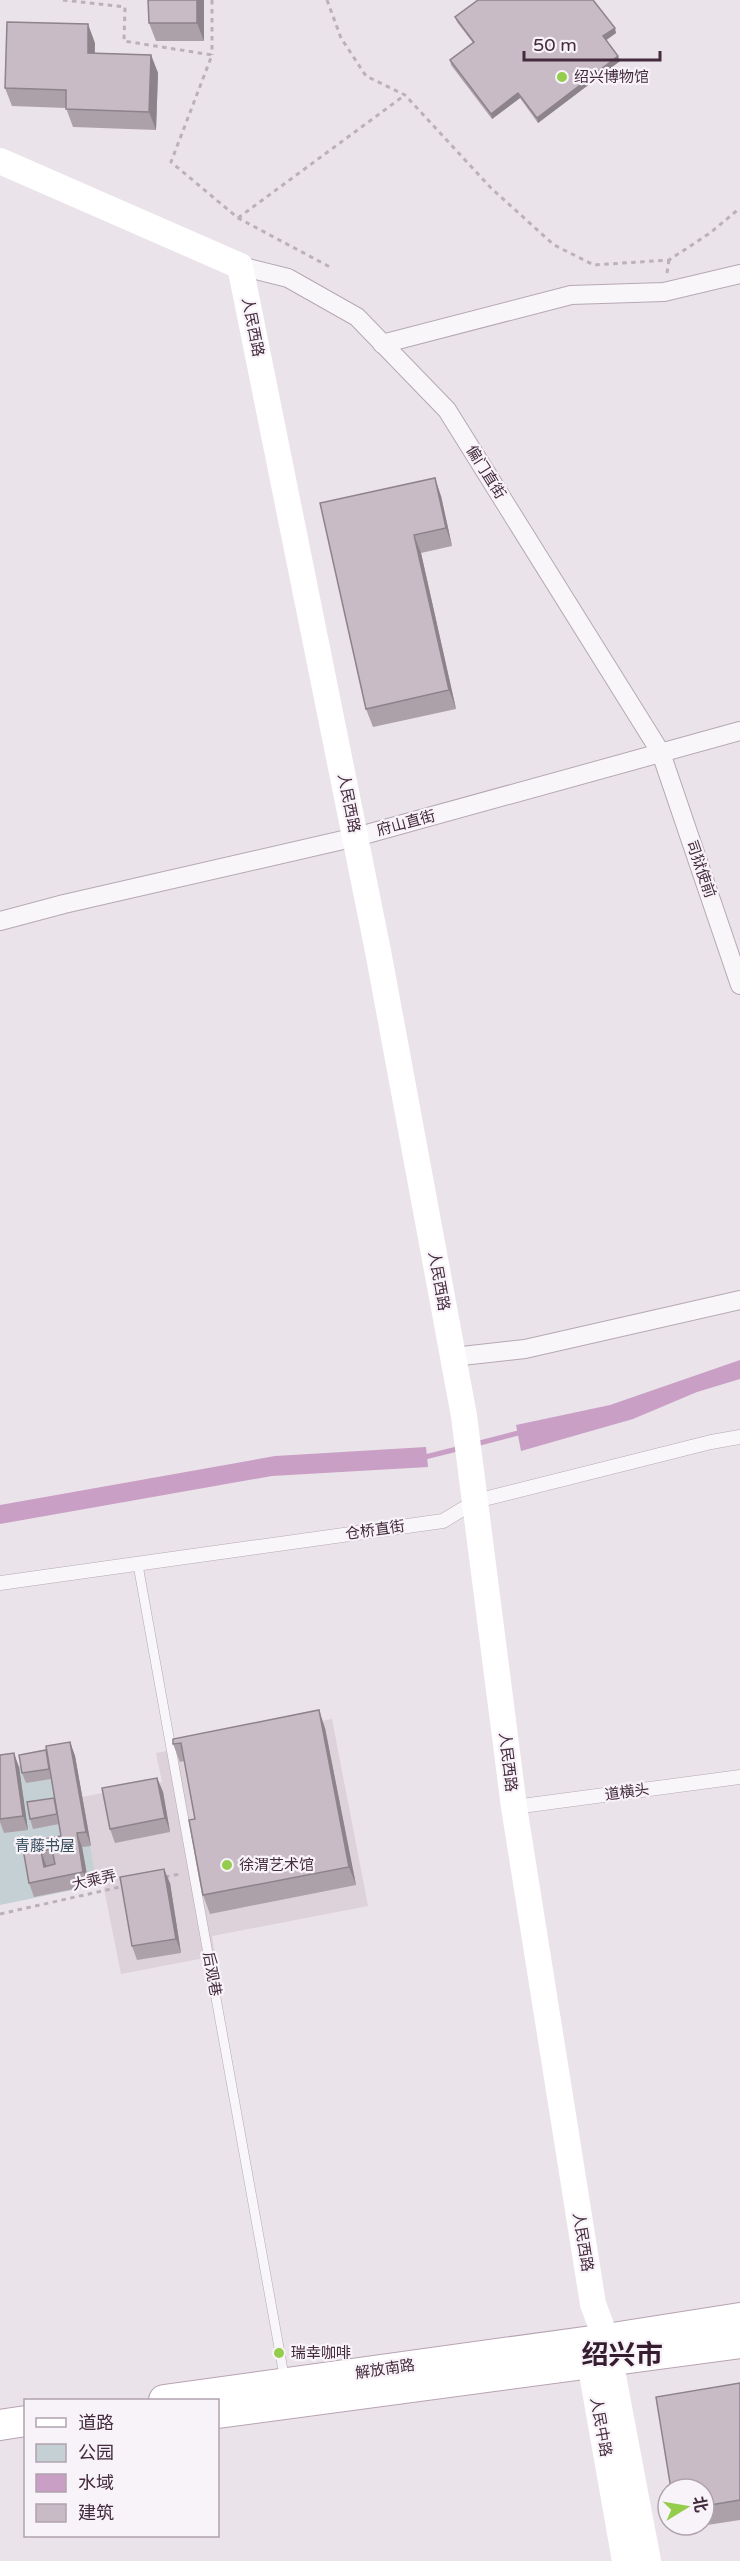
<svg xmlns="http://www.w3.org/2000/svg" width="740" height="2561" font-family="'Varela Round','Noto Sans SC',sans-serif">
	<rect width="100%" height="100%" fill="#ebe3ea"/>
	<path fill="#ddd1da" d="M332,1719L368,1906L212,1936L215,1956L121,1974L103,1884L97,1885L82,1797L162,1782L156,1753Z"/>
	<path fill="#c5d0d5" d="M75,1756L97,1885L0,1905V1769Z"/>
	<g fill="#ca9fc6">
		<path d="M740,1360V1379L697,1392L633,1419L521,1451L516,1425L610,1405Z"/>
		<path d="M426,1447L428,1467L272,1476L0,1524V1505L275,1456Z"/>
	</g>
	<g fill="none" stroke-linecap="round" stroke-linejoin="round">
		<g stroke="#ca9fc6" stroke-width="5">
			<path d="M476,1444L522,1432"/>
			<path d="M421,1458L461,1448"/>
		</g>
		<g stroke="#b6a8b3" stroke-width="10">
			<path id="service" d="M138,1565L285,2381"/>
		</g>
		<g stroke="#b6a8b3" stroke-width="15">
			<g id="pedestrian">
				<path d="M0,1583L443,1521L476,1501L711,1442L740,1437"/>
				<path d="M514,1807L740,1777"/>
			</g>
		</g>
		<g stroke="#b6a8b3" stroke-width="20">
			<g id="minor">
				<path d="M240,266L288,278L357,317L447,410L661,753L740,985"/>
				<path d="M382,344L571,295L664,292L740,274"/>
				<path d="M0,921L64,904L356,837L740,731"/>
				<path d="M453,1357L525,1349L740,1300"/>
			</g>
		</g>
		<g stroke="#b7a3b3" stroke-width="32">
			<g id="primary">
				<path d="M164,2400L606,2339L740,2318"/>
				<path d="M218,2413L740,2343"/>
				<path d="M0,2425L26,2421"/>
			</g>
		</g>
		<g stroke="#bbb1b9" stroke-width="3" stroke-dasharray="4.5 4.5" stroke-linecap="butt">
			<path d="M63,0L125,7L124,41L212,55L171,162L238,218L330,267"/>
			<path d="M212,0V55"/>
			<path d="M327,0L341,38L366,76L405,95L491,188L554,245L594,265L669,260L710,233L740,208"/>
			<path d="M238,218L405,95"/>
			<path d="M667,273L669,260"/>
			<path d="M165,1877L180,1874"/>
			<path d="M0,1914L124,1886"/>
		</g>
		<use href="#service" stroke="#f9f6f9" stroke-width="9"/>
		<use href="#pedestrian" stroke="#f9f6f9" stroke-width="14"/>
		<use href="#minor" stroke="#f9f6f9" stroke-width="18"/>
		<g stroke="#fff" stroke-width="26">
			<path d="M0,161L240,266L378,951L464,1416L514,1807L593,2304L606,2339L648,2561"/>
			<path d="M587,2345L625,2561"/>
		</g>
		<use href="#primary" stroke="#fff" stroke-width="30"/>
	</g>
	<g fill="#ada1a9">
		<path d="M148,0H204V41H156L149,23Z"/>
		<path d="M455,17L616,33L606,40L620,61L538,123L520,98L492,119L451,65L450,60L473,43L457,22Z"/>
		<path d="M95,43V53L151,55L158,73L156,130L73,127L66,108L12,106L5,88Z"/>
		<path d="M441,496L452,546L421,553L456,709L373,727L366,709L320,503Z"/>
		<path d="M325,1728L356,1885L210,1914L203,1895L195,1819L184,1761L180,1762L173,1744Z"/>
		<path d="M70,1742L75,1756L91,1846L82,1847L89,1886L34,1897L29,1883L22,1843L61,1836L59,1824L33,1829L30,1819L54,1798L51,1779L26,1783L22,1773L46,1750Z"/>
		<path d="M0,1755L19,1767L28,1830L4,1833L0,1822Z"/>
		<path d="M157,1778L163,1792L170,1832L115,1843L110,1829Z"/>
		<path d="M170,1883L181,1953L137,1960L132,1946Z"/>
		<path d="M740,2383V2520L681,2529L679,2525H704V2489Z"/>
	</g>
	<g fill="#8d838a">
		<path d="M197,0H204V41L197,23Z"/>
		<path d="M88,24L95,43L94,71L88,53Z"/>
		<path d="M615,28L616,33L605,41L603,36Z"/>
		<path d="M151,55L158,73L156,130L149,112Z"/>
		<path d="M618,56L620,61L538,123L537,118Z"/>
		<path d="M518,93L520,98L492,119L491,114Z"/>
		<path d="M435,478L441,496L452,546L446,528Z"/>
		<path d="M414,535L421,553L456,709L449,690Z"/>
		<path d="M319,1710L325,1728L356,1885L349,1867Z"/>
		<path d="M70,1742L75,1756L91,1846L86,1832Z"/>
		<path d="M14,1753L19,1767L28,1830L23,1816Z"/>
		<path d="M157,1778L163,1792L170,1832L165,1818Z"/>
		<path d="M77,1833L82,1847L89,1886L83,1872Z"/>
		<path d="M41,1851L46,1865L49,1881L44,1867Z"/>
		<path d="M164,1869L170,1883L181,1953L176,1939Z"/>
	</g>
	<g fill="#c9bbc5" stroke="#8d838a" stroke-width="1.5" fill-rule="evenodd">
		<path d="M148,0H197V23H149Z"/>
		<path d="M478,0H593L615,28L603,36L618,56L537,118L518,93L491,114L450,60L474,42L455,17Z"/>
		<path d="M7,22L88,24V53L151,55L149,112L66,109V90L5,88Z"/>
		<path d="M435,478L446,528L414,535L449,690L366,709L320,503Z"/>
		<path d="M319,1710L349,1867L203,1895L189,1820L195,1819L181,1743L173,1744V1739Z"/>
		<path d="M70,1742L86,1832L77,1833L83,1872L29,1883L22,1843L61,1836L46,1746ZM52,1849L55,1864L44,1867L41,1851Z"/>
		<path d="M46,1750L49,1769L22,1773L19,1755Z"/>
		<path d="M14,1753L23,1816L0,1819V1755Z"/>
		<path d="M157,1778L165,1818L110,1829L102,1788Z"/>
		<path d="M54,1798L57,1814L30,1819L27,1802Z"/>
		<path d="M164,1869L176,1939L132,1946L120,1877Z"/>
		<path d="M740,2383V2500L704,2506V2489H671L656,2397Z"/>
	</g>
	<g fill="#94cd4b" stroke="#f8f3f8" stroke-width="2">
		<circle cx="562" cy="77" r="6"/>
		<circle cx="227" cy="1865" r="6"/>
		<circle cx="279" cy="2353" r="6"/>
	</g>
	<g text-anchor="middle" dominant-baseline="central" stroke-width="4.5" stroke-linejoin="round" paint-order="stroke">
		<g font-size="15" fill="#442b3e" stroke="#f8f3f8" text-anchor="start">
			<text x="574" y="77">绍兴博物馆</text>
			<text x="239" y="1865">徐渭艺术馆</text>
			<text x="291" y="2353">瑞幸咖啡</text>
		</g>
		<g font-size="15" fill="#442b3e" stroke="#f8f3f8">
			<text transform="translate(253 327) rotate(79)">人民西路</text>
			<text transform="translate(486 472) rotate(58)">偏门直街</text>
			<text transform="translate(349 803) rotate(79)">人民西路</text>
			<text transform="translate(406 823) rotate(-15)">府山直街</text>
			<text transform="translate(701 869) rotate(71)">司狱使前</text>
			<text transform="translate(439 1281) rotate(80)">人民西路</text>
			<text transform="translate(375 1530) rotate(-8)">仓桥直街</text>
			<text transform="translate(508 1762) rotate(83)">人民西路</text>
			<text transform="translate(627 1792) rotate(-8)">道横头</text>
			<text transform="translate(94 1880) rotate(-13)">大乘弄</text>
			<text transform="translate(212 1974) rotate(80)">后观巷</text>
			<text transform="translate(583 2242) rotate(81)">人民西路</text>
			<text transform="translate(385 2369) rotate(-8)">解放南路</text>
			<text transform="translate(601 2427) rotate(80)">人民中路</text>
		</g>
		<g font-size="15" fill="#39505f" stroke="#f8f3f8">
			<text x="45" y="1846">青藤书屋</text>
		</g>
		<g font-size="27" font-weight="bold" fill="#351d2f" stroke="#f8f3f8">
			<text x="622" y="2355">绍兴市</text>
		</g>
	</g>
	<rect x="24" y="2399" width="195" height="138" fill="#f8f3f8" stroke="#b0a3ae" stroke-width="1.5"/>
	<rect x="36" y="2418" width="30" height="9" fill="#ffffff" stroke="#b0a3ae" stroke-width="1.5"/>
	<text x="78" y="2429" font-size="18" fill="#442b3e">道路</text>
	<rect x="36" y="2444" width="30" height="18" fill="#c5d0d5" stroke="#b0a3ae" stroke-width="1.5"/>
	<text x="78" y="2459" font-size="18" fill="#442b3e">公园</text>
	<rect x="36" y="2474" width="30" height="18" fill="#ca9fc6" stroke="#b0a3ae" stroke-width="1.5"/>
	<text x="78" y="2489" font-size="18" fill="#442b3e">水域</text>
	<rect x="36" y="2504" width="30" height="18" fill="#c9bbc5" stroke="#b0a3ae" stroke-width="1.5"/>
	<text x="78" y="2519" font-size="18" fill="#442b3e">建筑</text>
	<g transform="translate(686 2507) rotate(79)"><circle r="28" fill="#f8f3f8" stroke="#b0a3ae" stroke-width="1.5"/>
	<path d="M0-4.5L10 22L0 15L-10 22Z" fill="#94cd4b"/>
	<text y="-9" font-size="16" font-weight="bold" text-anchor="middle" fill="#442b3e">北</text>
	</g>
	<path d="M524 51v9h136v-9" fill="none" stroke="#442b3e" stroke-width="3"/>
	<text x="533" y="51" font-size="18" fill="#442b3e" stroke="#f8f3f8" stroke-width="4.5" paint-order="stroke">50 m</text>
</svg>
